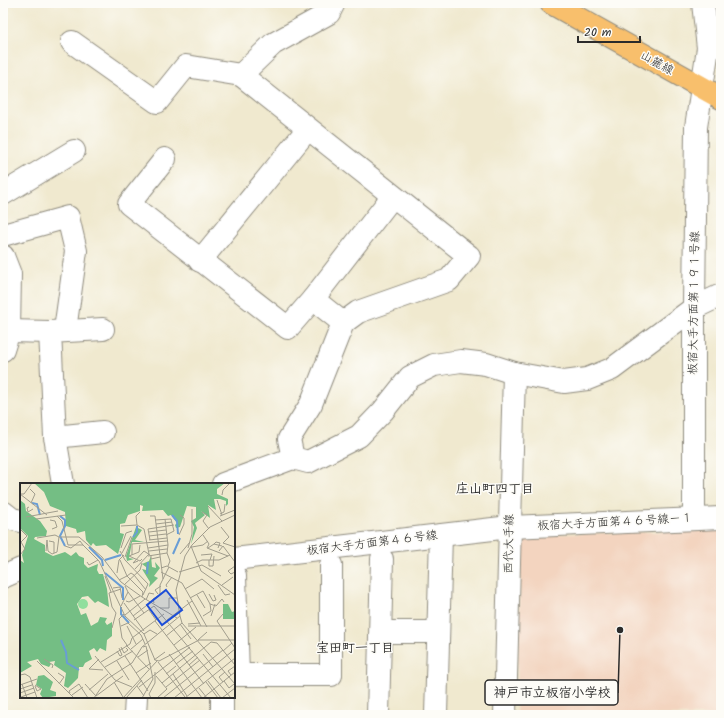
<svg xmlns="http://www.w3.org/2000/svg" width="724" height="718" font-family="Kalam,'Klee One',sans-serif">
	<rect width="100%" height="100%" fill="#fdfcf7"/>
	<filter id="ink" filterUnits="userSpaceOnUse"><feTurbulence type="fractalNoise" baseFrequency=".025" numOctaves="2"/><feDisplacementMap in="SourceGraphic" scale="8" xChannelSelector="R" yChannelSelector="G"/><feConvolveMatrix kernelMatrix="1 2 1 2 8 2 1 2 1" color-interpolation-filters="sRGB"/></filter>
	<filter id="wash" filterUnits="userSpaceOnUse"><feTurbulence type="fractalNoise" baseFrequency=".012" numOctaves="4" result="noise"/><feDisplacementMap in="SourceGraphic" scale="16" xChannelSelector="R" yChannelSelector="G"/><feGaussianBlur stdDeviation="0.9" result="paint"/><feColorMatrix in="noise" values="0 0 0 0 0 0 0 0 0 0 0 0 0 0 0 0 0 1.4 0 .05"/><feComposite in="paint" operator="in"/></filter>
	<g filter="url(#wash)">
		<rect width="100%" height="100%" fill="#f0e9cf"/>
		<path fill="#f3d4bf" d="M721,530V715H516L521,544L528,535Z"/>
	</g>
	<g filter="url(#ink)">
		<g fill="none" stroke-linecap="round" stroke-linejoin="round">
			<g stroke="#8e8a7d" stroke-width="24">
				<g id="minor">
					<path d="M72,42L157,102L186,66L241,75"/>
					<path d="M165,159L129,204L288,328L313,299"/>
					<path d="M3,194L74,151"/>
					<path d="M3,235L68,217L76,251L65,330"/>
					<path d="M3,256L10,274L9,331L3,350"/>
					<path d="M200,261L307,130"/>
					<path d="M343,323L313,299L392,197"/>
					<path d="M9,331L50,332L103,329"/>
					<path d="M50,332L55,437L63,484"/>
					<path d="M55,437L103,432"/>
					<path d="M293,458L289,439L311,404L343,323L358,312L449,280L469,256L241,75L273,44L329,13L334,3"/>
					<path d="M223,484L293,458L308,462L359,436L383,411L410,377L434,365L461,361L486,364L514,373L564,382L587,379L612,369L694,308L721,295"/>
					<path d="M3,512L12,519L21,521"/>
					<path d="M694,519V308L696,127L708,48L703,3"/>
					<path d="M234,559L510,527L721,518"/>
					<path d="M235,576L238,675"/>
					<path d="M3,577L21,569"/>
					<path d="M389,632H438"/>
					<path d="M234,675H331V565"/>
					<path d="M135,715L136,697"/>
					<path d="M222,715V697"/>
					<path d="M378,715L382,559"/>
					<path d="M436,715L441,535"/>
					<path d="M505,715L514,373"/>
				</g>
			</g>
			<g stroke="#8e8a7d" stroke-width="24">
				<path id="major" d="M551,3L721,98"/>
			</g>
			<use href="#minor" stroke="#fff" stroke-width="22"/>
			<use href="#major" stroke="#f8bf6c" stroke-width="22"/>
		</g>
	</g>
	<g text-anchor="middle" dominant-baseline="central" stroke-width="3" stroke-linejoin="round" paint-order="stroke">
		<g font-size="12" fill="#2b2b2b" stroke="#fdfcf7">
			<text transform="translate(657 63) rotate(29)">山麓線</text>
			<text transform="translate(694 303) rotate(-89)">板宿大手方面第１９１号線</text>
			<text transform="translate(615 522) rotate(-3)">板宿大手方面第４６号線－１</text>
			<text transform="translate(372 543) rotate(-7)">板宿大手方面第４６号線</text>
			<text transform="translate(509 544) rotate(-89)">西代大手線</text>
		</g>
		<g font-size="13" font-weight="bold" fill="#2b2b2b" stroke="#fdfcf7">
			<text x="495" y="489">庄山町四丁目</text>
			<text x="355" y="648">宝田町一丁目</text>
		</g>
	</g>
	<g transform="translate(20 483)">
		<rect width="215" height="215" fill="#f0e9cf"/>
		<path d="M58 121a5 5 0 1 1 10 0a5 5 0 1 1-10 0Z" fill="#90df9d"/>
		<path d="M14,0H205L197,6V11L208,16V21L206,23V18L200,16H194L196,27L188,22L190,35L181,28L185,32L175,40L177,45L171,61L174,44L171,38L176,35V24L167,23L160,44L156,45L155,42L157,40L151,32L148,33L143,27L122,28L123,23L120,22V28L108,32L105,40L100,41V50L104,51L98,71L86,62L76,63L73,60L71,63L66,57L65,48L57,50L56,46L46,43L45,29L30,23L24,9ZM0,17L5,21L6,28L20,38L27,48L26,53L15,54L14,56L25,62V69L33,73L45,69L51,73L56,69L59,73L64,75V81L68,85L78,81L77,87L79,91H83L87,106L89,124L78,118L75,120L68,113L62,114L57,121L61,132L66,130L71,143L78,139L80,134L87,135L85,139L87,142L92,139V153L87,157L86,168L80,165L77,169L74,165L69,168L72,176L65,180L63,184H59L58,195L48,205L44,203L46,190L34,182L35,178L29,179L31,181L29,184L21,181L18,176L7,179L12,183L0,190V77L4,80L2,72L8,53L0,45ZM116,44L122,47L115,57L124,59H112L109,75L114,76L107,78L106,73ZM131,73L132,84L136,85L135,79L140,85L134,93L138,95L129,104L130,99L122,86L126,87V84L122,81L129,78ZM203,121H208L212,129L215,128V136H203ZM24,192L33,199L30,207L36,209V213L23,215L20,211L22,206L16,202L18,193Z" fill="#74be84"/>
		<path fill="none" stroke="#699dd5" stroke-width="2" d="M12,20L17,21L20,32M152,32L157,38L158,51M40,33L45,37V43L40,53L45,63M113,54L117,49V43M69,64L82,77L83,83M153,71L160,55M85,77L101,72M85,90L103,105V117M127,91L128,79M101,124V131L109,140M41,157L46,169L47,180L59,187"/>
		<path fill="none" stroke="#a19d8d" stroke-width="1" d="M10,6L15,11L11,20M0,11H4L12,0M0,11L27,32M202,12L203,7L210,0M197,17L202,32M188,23L202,38M9,24L7,25L8,29L13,26M182,29L187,32L183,38L189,46M200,31L204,29L205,21M37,33L42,38L48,62H63L79,78L105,133L124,151L135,177L139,178L179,157H215M130,33H135L143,96M200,33L215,27M6,34L38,28M16,36L46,32M145,36L148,62L147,70L150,78L148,83M30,37L35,38L37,44L32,46M135,37L151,36L154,48L146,52M136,41L152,39M117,42L116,33L120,29M101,43L117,42L124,46L129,71L115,86M201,44L209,54L203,60L215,64M0,46L7,53L1,59M129,49L146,47M159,52L164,41V35L160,32M183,52L189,61L187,65L208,73M129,53L146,51M17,55L35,52L39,54M129,57L147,55M130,57L128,46L154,42M29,58L34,59V70M194,61L196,59L200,60L198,65M120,62L119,69L109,73L120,78L122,76M45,63L51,65L60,58L63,62M171,63L181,88L215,112M172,64L183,62L188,58M101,65L106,50L112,48M128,65L148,62M168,65L172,51V26M188,65L194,61L202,63M26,68L27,57L28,68L32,71L37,69L39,54H59L82,74L101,99L122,114M100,68L105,77L128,101L123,112M129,68L147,66M199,68L203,63L215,79M102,70L111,53M160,71L170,59M0,72L5,66L1,59M112,72V61L147,58M131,72V76L140,74M181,72L192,71L190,77M128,73L147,70M105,74L112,54M100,77L107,93L111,90L114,92M189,77V83H193L194,73M118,78L113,80L124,68L130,72M67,79L69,82L78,77M176,80L182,77H199L210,72M215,83L208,88L211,91L215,89M141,85L147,83L158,89M141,89L162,100L187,144M159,89L182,82L201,93M97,90L99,77L104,72M114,92L126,107M85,93L91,109M99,97L107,93L123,109L122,114L157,135M104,102L120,87L122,80M198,102L205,112L210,111M202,102L213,94M147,104L146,102L152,94M93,105L100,104L102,115M165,106L182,96L194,106M108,109L124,130M138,111L135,107L141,103M189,111L193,118L196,117L194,112M177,112L185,125M170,115L183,108L190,121L191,128L183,133M126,117L129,110L134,111M167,117L181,143M106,118L109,119L120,113M104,120L124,148M134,120L133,116L140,112V102L149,84M190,121L196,123L202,116L204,119M101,123L108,109L105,103M134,123L211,215M140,125H149V115H157M129,127L136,137M104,131L99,136L102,155L107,162M203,131L197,138L215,165M105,132L125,116M113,133L131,119M160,133L162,140L215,201M191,133L195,121M114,137L134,123M147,137L172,118M135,138L184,201M160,141L171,156M168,141L180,140M101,143L108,140L121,152L125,161M107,143L116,161M168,143H215M92,145L96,130L92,124L89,110L101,106M124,151L130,147L137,151M146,153L162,140M112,155L144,131M178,157L187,149M191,159L197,160L215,182M106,162L129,186M154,162L176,144M101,164L104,170L108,167L106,165M111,166L123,156M97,168L100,173L102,172L99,165M203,168L212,160M149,171L182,215M183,171L193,184M75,173L95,197L112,204M105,173L128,208M118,174L128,167M24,176L33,182L32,185M79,176L69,186L83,187M134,177L145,169M17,178L54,215M97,178L109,197M81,179L110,161L112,155M138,179L165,214M156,181L173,168M169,182L178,174M85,184L113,168M38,190L44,194L39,201M116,190L131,180M146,191L156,183M153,191L167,213M0,192L5,191L10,194L17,215M211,192L208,188L215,183M136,193L147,206L137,215M188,198L201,215M204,198L209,205L214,201M94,199L103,214M186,199L198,215M203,199L199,194L205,189M142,200L191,159M2,201L7,215M65,201L76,213L103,193M0,202L17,196M15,203L17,208L21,206L15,202M117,203L124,213M119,204L170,164M146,204L180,177M179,205L187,215M0,206L12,202M69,207L88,191M0,210L14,205M50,210L49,208L59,201L68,215M52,212L63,204M1,214L15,209M74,215L87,196L112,180L122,164L160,133L156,107L165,73L172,62L190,44L215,32M103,215L137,178M106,215L122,197M122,215L133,196L126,163L123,164M131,215L129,211L135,200V189M143,215L203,167M154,215L215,166M165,215L215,175M183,215L215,189M202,215L215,205"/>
		<path fill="#1d4ed8" fill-opacity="0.15" stroke="#1d4ed8" stroke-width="2" d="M146,107L162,127L142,142L127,122Z"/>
		<rect width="215" height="215" fill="none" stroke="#2b2b2b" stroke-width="2"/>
	</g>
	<path fill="none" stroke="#2b2b2b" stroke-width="1.5" d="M620 630L618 693"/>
	<circle fill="#2b2b2b" stroke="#fdfcf7" stroke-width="1.5" cx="620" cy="630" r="4"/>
	<rect fill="#fdfcf7" stroke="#2b2b2b" stroke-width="1.5" x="485" y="680" width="133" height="25" rx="4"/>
	<g font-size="13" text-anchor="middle" font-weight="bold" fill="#2b2b2b">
		<text x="552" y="697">神戸市立板宿小学校</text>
	</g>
	<rect width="724" height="718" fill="none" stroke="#fdfcf7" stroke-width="16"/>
	<path d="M578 36v6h62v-6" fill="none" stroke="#2b2b2b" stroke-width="2"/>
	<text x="584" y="36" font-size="12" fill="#2b2b2b" stroke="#fdfcf7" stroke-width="3" paint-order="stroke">20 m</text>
</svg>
